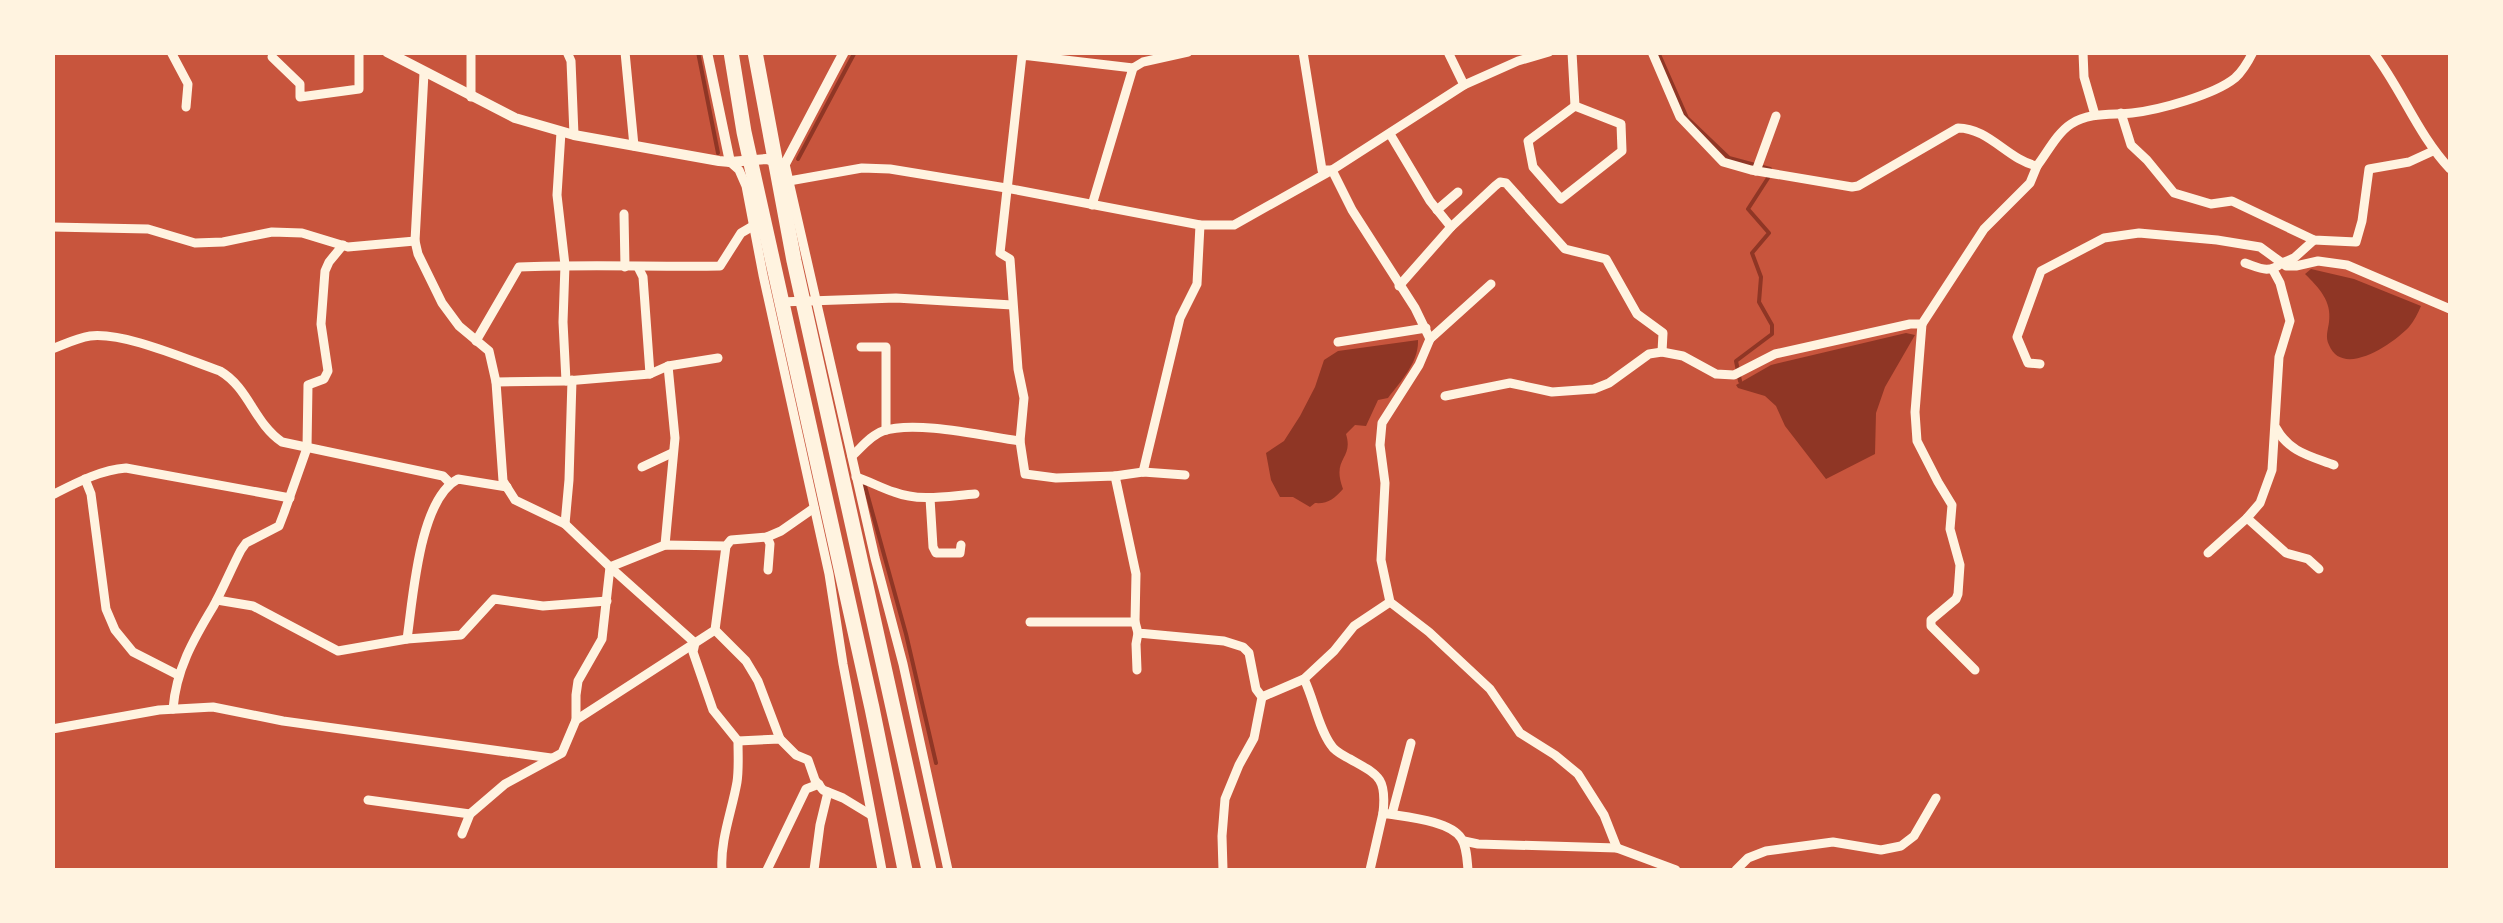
<svg xmlns="http://www.w3.org/2000/svg" width="2503" height="923" font-family="'Archivo Narrow',sans-serif">
	<rect width="100%" height="100%" fill="#c8553d"/>
	<g fill="#8f3625">
		<path d="M2311,269L2354,279L2421,306C2418,313 2414,321 2409,327C2394,343 2343,379 2329,345C2325,337 2328,330 2329,322C2332,301 2319,288 2305,274Z"/>
		<path d="M1906,333L1915,335L1885,387L1876,413L1875,454L1826,479L1785,426L1776,406L1765,396L1738,388L1736,385L1771,365Z"/>
		<path d="M1418,340C1419,362 1401,381 1388,398L1378,400L1366,426L1355,425L1346,434C1354,460 1331,457 1343,489C1334,499 1328,504 1315,503L1310,507L1293,497H1280L1271,480L1266,453L1284,441L1300,416L1315,387L1324,360L1338,351Z"/>
	</g>
	<g fill="none" stroke-linecap="round" stroke-linejoin="round">
		<g stroke="#8f3625" stroke-width="4">
			<path d="M698,52L718,153"/>
			<path d="M1658,52L1687,118L1729,158L1770,169"/>
			<path d="M798,159L855,52"/>
			<path d="M1740,381L1736,361L1772,334V325L1759,302L1761,277L1752,253L1769,233L1748,209L1768,178"/>
			<path d="M865,486L906,634L936,763"/>
		</g>
		<g stroke="#fff3e0" stroke-width="9">
			<path d="M171,52L188,84L186,107"/>
			<path d="M471,52V97"/>
			<path d="M567,52L571,61L574,135"/>
			<path d="M625,52L634,146"/>
			<path d="M1303,52L1322,170H1332L1352,210L1415,308L1430,339L1419,365L1382,423L1380,445L1385,483L1381,560L1390,602L1429,632L1490,689L1520,733L1555,755L1578,774L1604,815L1617,848"/>
			<path d="M1448,52L1464,85"/>
			<path d="M1572,52L1575,106"/>
			<path d="M1652,52L1680,117L1723,162L1751,170L1852,187L1858,186L1958,128C1989,128 2008,160 2037,166C2047,153 2057,133 2071,124C2089,112 2112,115 2132,113C2159,110 2214,95 2235,78C2243,71 2248,62 2253,52"/>
			<path d="M2083,52L2084,77L2095,115"/>
			<path d="M2373,52C2402,90 2418,135 2450,169"/>
			<path d="M272,57L300,84V97L359,89V52"/>
			<path d="M424,73L415,241L418,254L442,303L459,326L489,351L496,382L503,481L515,500L565,524L610,567L665,545L726,546L731,540L767,537L781,531L814,508"/>
			<path d="M1575,106L1621,124L1622,151L1561,199L1533,167L1528,141Z"/>
			<path d="M2121,113L2131,145L2147,160L2174,193L2211,204L2232,201L2314,240L2356,242L2362,221L2369,169L2409,162L2433,151"/>
			<path d="M561,132L557,195L565,265L563,322L566,381"/>
			<path d="M1390,134L1430,201L1451,227"/>
			<path d="M730,162L739,170L746,186L763,275L829,574L843,664L882,870"/>
			<path d="M785,164L875,558L903,664L948,870"/>
			<path d="M1756,171L1776,116"/>
			<path d="M789,181L862,168L890,169L1006,188L1200,225H1234L1332,170L1464,85L1518,61L1549,52"/>
			<path d="M1092,205L1133,68"/>
			<path d="M1437,210L1458,192"/>
			<path d="M624,214L625,267"/>
			<path d="M52,227L148,229L195,243L223,242L272,232L302,233L348,247L415,241"/>
			<path d="M2245,263C2260,268 2268,274 2282,263L2286,266H2296L2318,261L2347,265L2450,309"/>
			<path d="M638,267L643,277L650,374"/>
			<path d="M1399,286L1451,227L1495,186L1500,182L1506,183L1565,249L1606,259L1637,314L1663,333L1662,352"/>
			<path d="M780,302L896,298L1012,305"/>
			<path d="M1922,324L1915,412L1917,441L1938,482L1952,505L1950,529L1960,565L1958,594L1956,599L1931,620V626L1975,670"/>
			<path d="M1430,339L1491,284"/>
			<path d="M476,341L519,267C586,264 653,267 720,266L741,233L753,226"/>
			<path d="M1338,342L1426,328"/>
			<path d="M861,347H886V430"/>
			<path d="M52,349C65,344 77,338 90,336C125,332 185,359 220,371C249,388 254,423 282,442L443,476L450,483"/>
			<path d="M2040,364L2028,363L2017,337L2041,271L2104,238L2139,233L2217,240L2260,247L2282,263L2294,258L2314,240"/>
			<path d="M496,382L566,381L650,374L668,366L718,358"/>
			<path d="M1445,396L1510,383L1552,392L1594,389L1609,383L1649,354L1662,352L1683,356L1716,374L1734,375L1775,354L1910,324H1922L1984,229L2030,183L2037,166"/>
			<path d="M2276,428C2289,452 2310,456 2334,465"/>
			<path d="M1020,441L1024,398L1018,369L1010,259L1000,253L1022,55L1133,68L1143,62L1188,52"/>
			<path d="M852,456C861,448 871,435 883,431C915,420 984,436 1020,441L1025,474L1056,478L1115,476L1136,574L1135,622L1138,633L1224,641L1243,647L1249,653L1256,689L1262,697L1254,738L1239,765L1225,799L1222,836L1223,870"/>
			<path d="M642,467L672,453"/>
			<path d="M1143,472L1180,318L1197,284L1200,225"/>
			<path d="M1115,476L1143,472L1185,475"/>
			<path d="M856,477C869,481 881,488 894,492C920,502 948,496 975,494"/>
			<path d="M85,479L91,494L106,609L115,630L133,652L178,675"/>
			<path d="M52,495C76,483 100,470 126,468L290,498"/>
			<path d="M930,498L933,547L936,553H960L961,545"/>
			<path d="M2247,518L2286,553L2308,559L2319,569"/>
			<path d="M565,524L569,480L572,380"/>
			<path d="M767,537L770,544L768,570"/>
			<path d="M665,545L675,438L668,366"/>
			<path d="M2208,553L2247,518L2260,503L2272,470L2279,357L2290,321L2280,283L2273,270"/>
			<path d="M217,600L253,606L338,651L407,639L461,635L494,599L543,606L607,601"/>
			<path d="M1030,622H1135"/>
			<path d="M715,630L746,661L758,681L780,739"/>
			<path d="M407,639C413,599 419,499 458,479L507,487"/>
			<path d="M1137,670L1136,644L1138,633"/>
			<path d="M1304,679C1314,699 1318,727 1331,745C1335,752 1343,755 1350,759C1378,775 1387,777 1383,813"/>
			<path d="M1262,697L1304,679L1334,651L1354,626L1390,602"/>
			<path d="M173,709C176,670 193,640 213,607C223,589 231,569 241,550L246,543L279,526L284,513L307,448L308,385L324,379L328,371L321,324L325,271L329,262L343,245"/>
			<path d="M576,720V695L578,681L602,639L610,567L695,643L693,652L713,710L738,741C738,754 739,769 737,782C732,811 720,840 722,870"/>
			<path d="M52,729L159,710L213,707L283,721L551,758"/>
			<path d="M738,741L780,739L796,755L808,760L815,780L823,790L843,798L871,815"/>
			<path d="M368,800L470,814"/>
			<path d="M1392,814L1411,743"/>
			<path d="M462,834L470,814L505,784L562,753L576,720L715,630L726,546"/>
			<path d="M1464,841L1478,844L1617,848L1676,870"/>
			<path d="M767,870L806,789L819,784"/>
			<path d="M814,870L820,825L828,792"/>
			<path d="M1370,870L1383,813C1404,817 1449,820 1461,838C1467,847 1467,860 1468,870"/>
			<path d="M1736,870L1748,858L1766,851L1833,842L1881,850L1901,846L1914,836L1936,798"/>
		</g>
		<g stroke="#fff3e0" stroke-width="10">
			<path d="M387,52L515,118L574,135L719,161L730,162L766,159L785,164L844,52"/>
			<path d="M707,52L730,162"/>
		</g>
		<g stroke="#fff3e0" stroke-width="15">
			<path d="M731,52L744,132L872,708L905,870"/>
			<path d="M755,52L794,261L929,870"/>
		</g>
	</g>
	<rect width="2503" height="923" fill="none" stroke="#fff3e0" stroke-width="110"/>
</svg>
